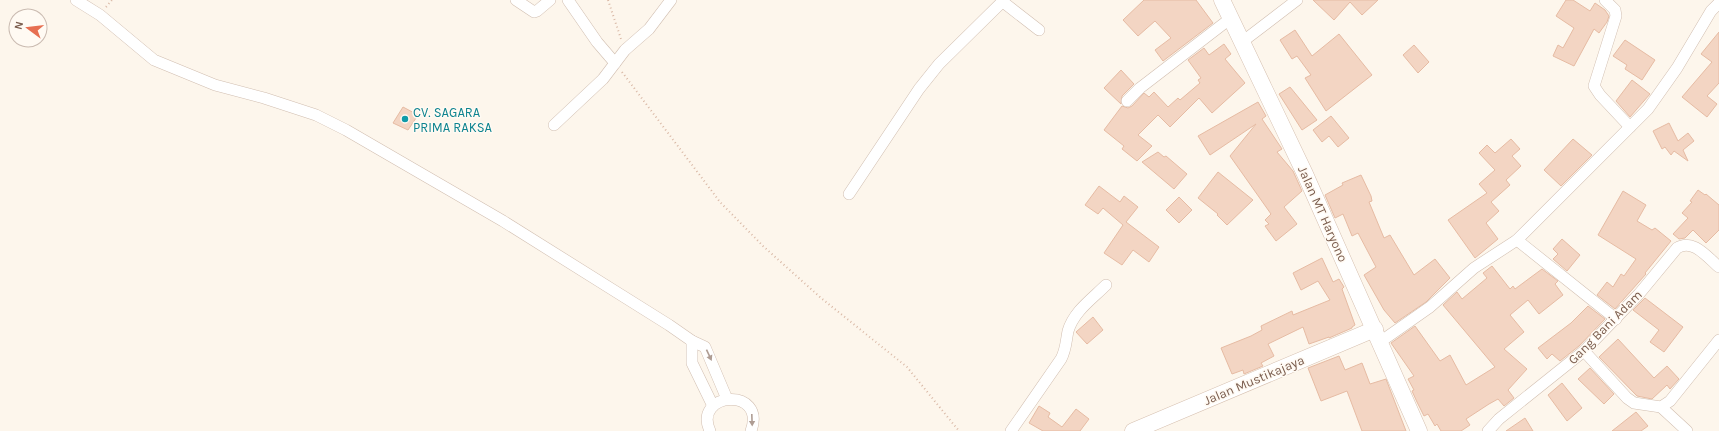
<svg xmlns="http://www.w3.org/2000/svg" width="1719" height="431" font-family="Karla,sans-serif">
	<rect width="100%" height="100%" fill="#fdf6ec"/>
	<g fill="#f3d5c3" stroke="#e6bba3">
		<path d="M1144,0H1196L1213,23L1163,61L1155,50L1171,38L1155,21L1138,36L1123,20Z"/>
		<path d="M1313,0H1378L1362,15L1350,2L1334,20Z"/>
		<path d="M1566,0H1573L1590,11L1595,3L1605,10L1609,16L1607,22L1599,33L1594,29L1574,66L1553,56L1558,45L1563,48L1574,28L1556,16Z"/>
		<path d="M1295,30L1312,56L1339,34L1372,75L1326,111L1305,78L1311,75L1297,56L1292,59L1280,40Z"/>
		<path d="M1719,32V83L1707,96L1717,104L1707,117L1682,97L1712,62L1701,54Z"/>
		<path d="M1625,40L1655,60L1642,80L1625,69L1627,65L1613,56Z"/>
		<path d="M1224,44L1231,54L1225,59L1245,83L1212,113L1199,98L1170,127L1158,115L1138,135L1152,146L1137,161L1122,149L1124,146L1104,130L1122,106L1128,108L1132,106L1144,93L1149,97L1154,92L1168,107L1178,98L1180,100L1200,83L1198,80L1201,78L1188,60L1204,48L1209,55Z"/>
		<path d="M1414,45L1429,62L1418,73L1403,55Z"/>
		<path d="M1121,70L1134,84L1122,96L1121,104L1104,88Z"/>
		<path d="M1632,80L1650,94L1630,117L1616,101Z"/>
		<path d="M1290,87L1317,120L1302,130L1279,94Z"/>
		<path d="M1258,102L1266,116L1262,119L1282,149L1277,152L1293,171L1302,191L1284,207L1297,224L1276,241L1265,226L1269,224L1265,220L1271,214L1230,156L1256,124L1210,155L1198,136Z"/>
		<path d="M403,107L418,115L408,130L393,123Z"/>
		<path d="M1331,116L1349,138L1338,147L1329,136L1322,142L1313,130Z"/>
		<path d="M1669,123L1678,141L1688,133L1694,141L1683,150L1688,161L1674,151L1671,155L1665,147L1662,149L1653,131Z"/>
		<path d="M1511,139L1520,149L1512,156L1521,166L1506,180L1510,185L1491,202L1499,211L1486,223L1498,239L1475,258L1448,220L1487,193L1479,184L1495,170L1479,153L1487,145L1495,153Z"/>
		<path d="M1573,139L1592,155L1561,186L1544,170Z"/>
		<path d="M1158,152L1164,157L1166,156L1187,174L1174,189L1142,162Z"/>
		<path d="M1218,172L1253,200L1227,225L1217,215L1218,214L1198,198Z"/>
		<path d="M1361,175L1371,196L1372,201L1369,202L1384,238L1390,235L1414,275L1435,259L1450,278L1426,302L1395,323L1384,310L1364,275L1376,267L1358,233L1352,236L1343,214L1335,218L1325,195L1343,185L1342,183Z"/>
		<path d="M1099,186L1120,202L1124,196L1138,207L1126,222L1159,247L1149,262L1133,250L1122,265L1104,253L1123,225L1103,208L1098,214L1085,205Z"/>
		<path d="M1698,190L1705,195L1706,194L1719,205V230L1706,243L1693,230L1685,238L1679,239L1673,234L1688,218L1682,213L1692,202L1690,201Z"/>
		<path d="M1623,191L1646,205L1637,221L1652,230L1655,228L1671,241L1645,273L1646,274L1615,309L1597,295L1607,282L1613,287L1621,274L1624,276L1636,259L1598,235Z"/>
		<path d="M1179,197L1192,210L1179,223L1166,210Z"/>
		<path d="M1562,239L1580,255L1567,271L1553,259L1558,254L1553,249Z"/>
		<path d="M1322,258L1333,282L1339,279L1344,287L1342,289L1355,325L1352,327V328L1329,338V337L1309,344L1303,327L1268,344L1274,356L1261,363L1263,366L1244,374L1243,370L1232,374L1221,348L1251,336L1262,330L1261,326L1292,311L1293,315L1330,300L1318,281L1301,290L1293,273Z"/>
		<path d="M1492,266L1510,289L1513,286L1515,289L1542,269L1558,281L1555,284L1563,295L1539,314L1528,300L1510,315L1524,332L1504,349L1527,369L1508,390L1514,398L1504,406L1498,399L1489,404L1466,419L1470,425L1461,431H1441L1437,424L1435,426L1428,414L1424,416L1417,402L1412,391L1414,390L1408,379L1414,376L1391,343L1415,326L1440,361L1450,355L1466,385L1495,367L1443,305L1457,292L1462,299L1487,278L1483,273Z"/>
		<path d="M1645,298L1683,327L1664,352L1650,342L1659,330L1633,310Z"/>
		<path d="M1588,306L1605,319L1579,346L1560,361L1552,354L1547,359L1538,348L1571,323Z"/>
		<path d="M1093,317L1103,330L1087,344L1076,332Z"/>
		<path d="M1618,339L1654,378L1667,366L1679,379L1670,389L1667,385L1652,399L1637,396L1599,357Z"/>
		<path d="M1339,356L1345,370L1362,363L1370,384L1386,379L1406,431H1362L1347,391L1321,401L1308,368Z"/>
		<path d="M1590,368L1614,394L1604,404L1578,379Z"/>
		<path d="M1562,383L1582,408L1567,421L1548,395Z"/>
		<path d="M1039,406L1050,413L1048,417L1062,427L1076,409L1089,419L1080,431H1043L1029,423Z"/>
		<path d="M1636,412L1648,426L1641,431H1612Z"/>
		<path d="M1525,418L1533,431H1506Z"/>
	</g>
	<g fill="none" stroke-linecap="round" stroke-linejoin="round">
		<g stroke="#d1beb0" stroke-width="12">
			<g id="street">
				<path d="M76,0L100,15L154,60L215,85L264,98L316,115L346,130L503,221L669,325L692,341L705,347L727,399"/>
				<path d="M516,0L534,12L537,11L550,0"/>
				<path d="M568,0L597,42L615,63"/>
				<path d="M1605,0L1615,10L1616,16L1594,86L1600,95L1630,127"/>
				<path d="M1003,2L1039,30"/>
				<path d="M1242,42L1297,0"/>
				<path d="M1127,101L1140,88L1231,18"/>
				<path d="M554,125L603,79L625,50L649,29L671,0"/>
				<path d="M849,194L919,89L939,64L1004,0"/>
				<path d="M1517,240L1616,319"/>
				<path d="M692,341V363L713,406"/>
				<path d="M1380,342L1430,307L1474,268L1517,240L1648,109L1677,68L1711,11L1719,3"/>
				<path d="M1584,351L1627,398L1634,403L1661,407L1670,401L1719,340"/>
				<path d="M1661,407L1687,431"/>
				<path d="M710,431C692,392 767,386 751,431"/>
				<path d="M1011,431L1061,359C1066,350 1066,341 1068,331C1074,311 1092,299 1106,285"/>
				<path d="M1488,431L1499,419L1584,351L1639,294L1677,248C1693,238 1707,257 1719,267"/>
			</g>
		</g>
		<g stroke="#d6c0b0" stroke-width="17">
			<g id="secondary">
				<path d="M1222,0L1305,174L1419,431"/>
				<path d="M1133,431L1375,329"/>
			</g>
		</g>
		<g stroke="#d9b8a5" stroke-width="2" stroke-dasharray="1 3" stroke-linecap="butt">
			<path d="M608,0L621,39"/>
			<path d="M106,7L112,0"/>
			<path d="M622,72L720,202L763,246L821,298L907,367L959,431"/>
		</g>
		<use href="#street" stroke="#fff" stroke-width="11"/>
		<use href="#secondary" stroke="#fff" stroke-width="16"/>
	</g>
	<defs><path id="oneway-solid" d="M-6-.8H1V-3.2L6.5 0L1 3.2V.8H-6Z"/></defs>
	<g fill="#af9d94">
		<use href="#oneway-solid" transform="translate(709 355) rotate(65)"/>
		<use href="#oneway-solid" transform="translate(752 420) rotate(88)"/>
	</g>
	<circle fill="#0f9aa8" stroke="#fffaf3" stroke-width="1.5" cx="405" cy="119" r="4"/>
	<g text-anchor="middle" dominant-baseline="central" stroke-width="3" stroke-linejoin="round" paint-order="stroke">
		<g font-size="13" fill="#0d838f" stroke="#fffaf3" text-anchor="start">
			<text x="413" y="112">CV. SAGARA<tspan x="413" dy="15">PRIMA RAKSA</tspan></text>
		</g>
		<g font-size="13" fill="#7a5c4d" stroke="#fffaf3">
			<text transform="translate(1323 214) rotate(66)">Jalan MT Haryono</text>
			<text transform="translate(1605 327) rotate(-45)">Gang Bani Adam</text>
			<text transform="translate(1254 380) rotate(-23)">Jalan Mustikajaya</text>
		</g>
	</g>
	<g transform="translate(28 28) rotate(285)"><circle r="19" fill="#fffaf3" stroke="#cabbb1"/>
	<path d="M0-3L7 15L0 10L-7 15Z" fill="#e76f51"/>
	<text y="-6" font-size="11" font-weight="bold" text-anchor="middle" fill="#7a5c4d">N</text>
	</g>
</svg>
